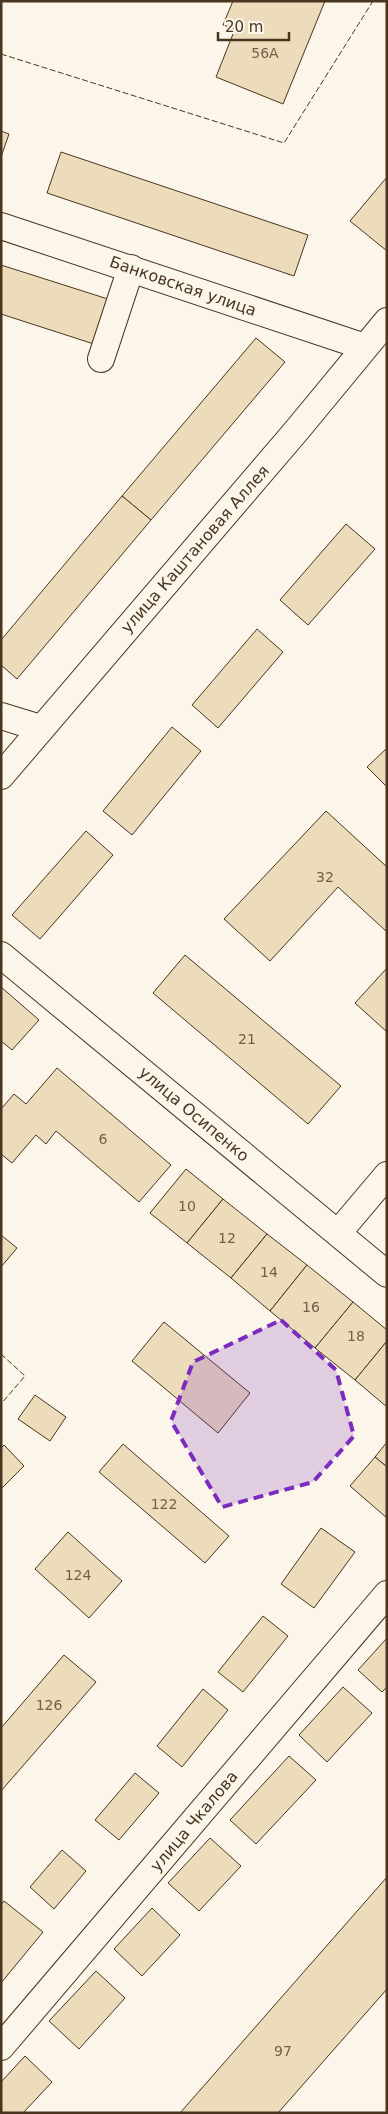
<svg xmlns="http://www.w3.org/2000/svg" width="388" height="2114" font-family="'DejaVu Sans',sans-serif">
	<rect width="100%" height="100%" fill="#fbf6e9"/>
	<g fill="#ecdcbc" stroke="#4a3520">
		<path d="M233,1H325L283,104L216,77L235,29L223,25Z"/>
		<path d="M1,131L9,134L1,157Z"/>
		<path d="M61,152L308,235L294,276L47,193Z"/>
		<path d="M387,177V251L350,221Z"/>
		<path d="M1,265L111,300L97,345L1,314Z"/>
		<path d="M256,338L285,362L151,520L122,496Z"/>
		<path d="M122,496L151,520L17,679L1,665V640Z"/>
		<path d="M346,524L375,549L308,625L280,600Z"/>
		<path d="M257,629L283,652L218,728L192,705Z"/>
		<path d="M172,727L201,751L132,835L103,811Z"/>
		<path d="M387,748V787L367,767Z"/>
		<path d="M326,811L387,867V932L338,887L270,961L224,919Z"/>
		<path d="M86,831L113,855L40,939L12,915Z"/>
		<path d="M185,955L341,1086L308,1124L153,993Z"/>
		<path d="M387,968V1032L355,1003Z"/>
		<path d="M1,987L39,1020L12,1050L1,1041Z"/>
		<path d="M57,1068L171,1165L139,1202L56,1131L46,1144L36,1135L12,1163L1,1154V1109L14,1094L26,1104Z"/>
		<path d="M186,1169L223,1199L187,1243L150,1213Z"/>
		<path d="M223,1199L267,1234L231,1278L187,1243Z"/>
		<path d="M267,1234L307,1265L270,1311L231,1278Z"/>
		<path d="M1,1235L17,1248L1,1267Z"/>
		<path d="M307,1265L353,1302L315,1348L270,1311Z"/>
		<path d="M353,1302L387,1330V1341L355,1380L315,1348Z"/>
		<path d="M164,1322L250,1393L218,1433L132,1361Z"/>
		<path d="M387,1341V1407L355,1380Z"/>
		<path d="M35,1395L66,1417L50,1441L18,1419Z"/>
		<path d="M387,1442V1467L375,1457Z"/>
		<path d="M123,1444L229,1536L205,1563L99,1472Z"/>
		<path d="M4,1445L24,1466L1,1489V1448Z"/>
		<path d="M375,1457L387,1467V1518L350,1486Z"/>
		<path d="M321,1528L355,1552L314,1608L281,1584Z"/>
		<path d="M68,1532L122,1581L89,1618L35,1569Z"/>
		<path d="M263,1616L288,1636L243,1692L218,1672Z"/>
		<path d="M387,1638V1687L382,1692L358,1670Z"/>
		<path d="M64,1655L96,1682L1,1791V1728Z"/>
		<path d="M343,1687L372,1713L327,1762L299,1735Z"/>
		<path d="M203,1689L228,1710L182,1767L157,1746Z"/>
		<path d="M289,1756L316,1780L256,1844L230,1820Z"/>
		<path d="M135,1773L159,1793L119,1840L95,1820Z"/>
		<path d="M210,1838L241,1866L199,1911L168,1883Z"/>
		<path d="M62,1850L86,1871L54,1909L30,1887Z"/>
		<path d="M387,1877V1989L278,2113H180Z"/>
		<path d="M4,1901L43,1932L1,1983V1905Z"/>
		<path d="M152,1908L180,1935L142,1976L114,1949Z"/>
		<path d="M96,1971L125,1998L79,2049L49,2021Z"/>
		<path d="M25,2056L52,2082L23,2113H1V2082Z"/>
	</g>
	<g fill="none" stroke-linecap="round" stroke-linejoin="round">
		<g stroke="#4a3520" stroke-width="28">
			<g id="minor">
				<path d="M1,226L365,347"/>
				<path d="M101,359L131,268"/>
				<path d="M1,716L40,728"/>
				<path d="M1,776L297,430L387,321"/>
				<path d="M1,955L387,1274"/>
				<path d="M338,1233L387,1175"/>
				<path d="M1,2047L387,1594"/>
			</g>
		</g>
		<use href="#minor" stroke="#fbf6e9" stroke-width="26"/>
		<g stroke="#4a3520" stroke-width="1" stroke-dasharray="6 2.5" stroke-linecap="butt">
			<path d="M1,54L284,143L373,1"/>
			<path d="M1,1354L25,1376L1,1404"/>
		</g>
	</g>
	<path fill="#7b2cbf" fill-opacity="0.2" stroke="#7b2cbf" stroke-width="4" stroke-dasharray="10 6" stroke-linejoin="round" d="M281,1320L336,1370L354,1436L313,1482L222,1507L171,1421L193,1362Z"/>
	<g text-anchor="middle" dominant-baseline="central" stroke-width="4" stroke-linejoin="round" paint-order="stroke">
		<g font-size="14" fill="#725f47">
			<text x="265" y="53">56А</text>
			<text x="325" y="877">32</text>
			<text x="247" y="1039">21</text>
			<text x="103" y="1139">6</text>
			<text x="187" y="1206">10</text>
			<text x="227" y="1238">12</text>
			<text x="269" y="1272">14</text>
			<text x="311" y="1307">16</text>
			<text x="356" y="1336">18</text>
			<text x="164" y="1504">122</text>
			<text x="78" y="1575">124</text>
			<text x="49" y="1705">126</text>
			<text x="283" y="2051">97</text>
		</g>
		<g font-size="16" fill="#4a3520" stroke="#fbf6e9">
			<text transform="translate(183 286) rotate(19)">Банковская улица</text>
			<text transform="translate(195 549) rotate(-49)">улица Каштановая Аллея</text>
			<text transform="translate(194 1114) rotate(40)">улица Осипенко</text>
			<text transform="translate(194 1821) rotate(-50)">улица Чкалова</text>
		</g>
	</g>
	<rect width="388" height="2114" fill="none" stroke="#4a3520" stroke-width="5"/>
	<path d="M218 32v8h71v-8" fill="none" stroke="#4a3520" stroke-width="2.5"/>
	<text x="225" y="32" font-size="15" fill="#4a3520" stroke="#fbf6e9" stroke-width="4" paint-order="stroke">20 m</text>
</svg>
